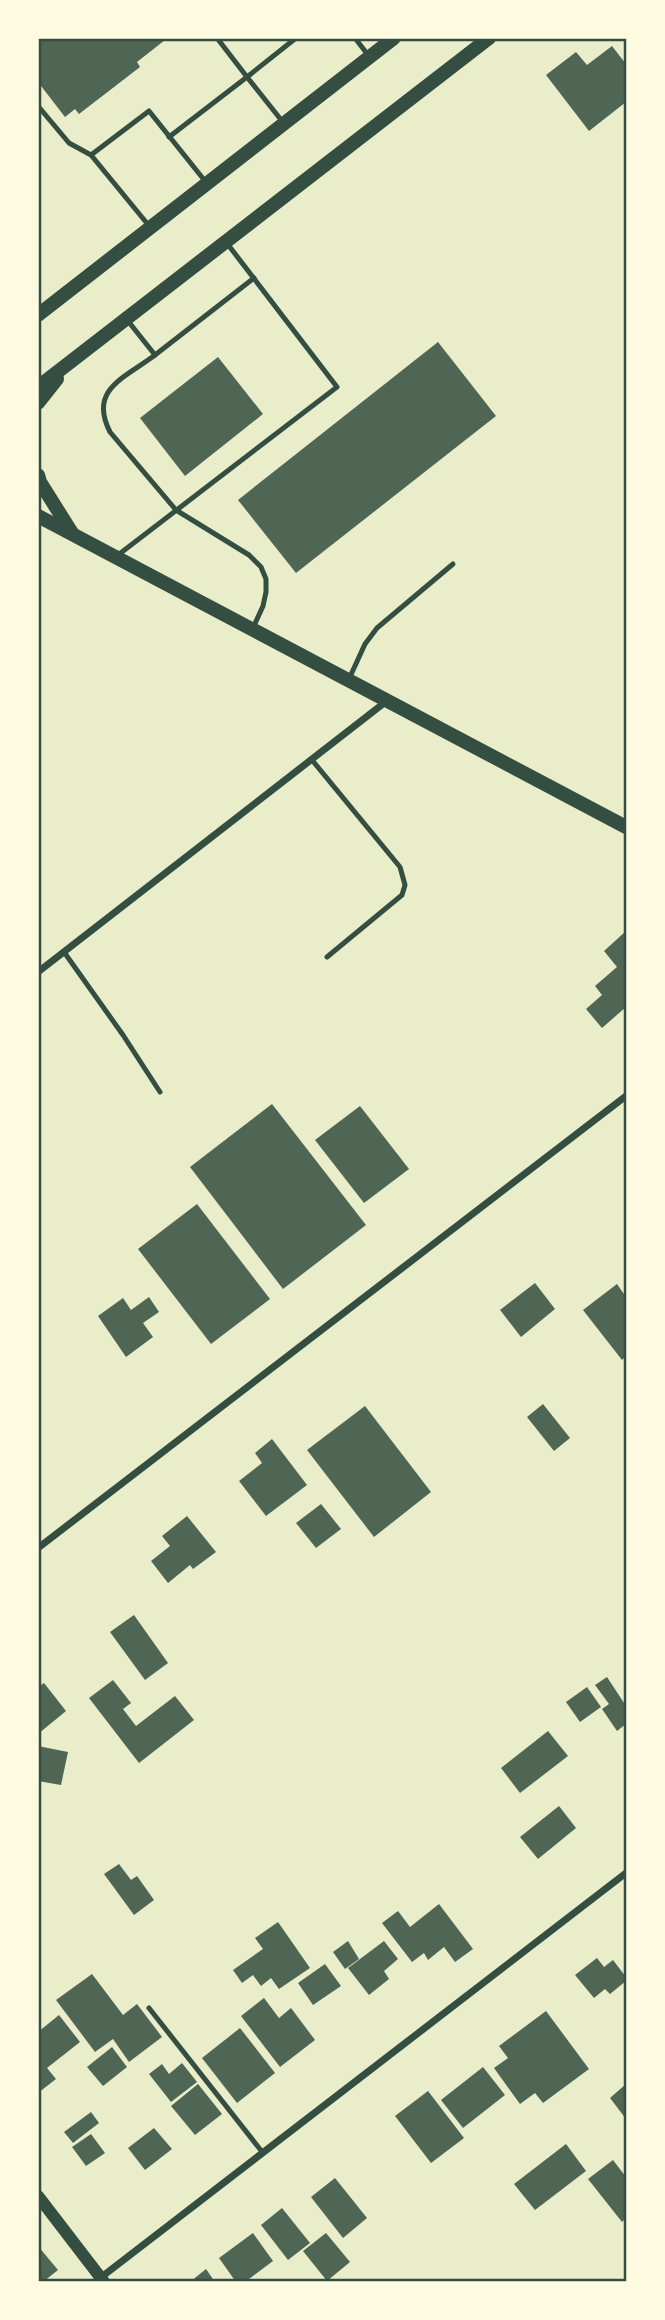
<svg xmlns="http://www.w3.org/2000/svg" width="665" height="2320" font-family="'Open Sans',sans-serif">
	<rect width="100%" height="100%" fill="#e9edc9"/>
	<g fill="#4f6655">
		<path d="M38,38H164L165,40L137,62L140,67L79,114L75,109L65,117L38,82Z"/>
		<path d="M612,46L626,64V102L589,131L546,75L576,52L587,65Z"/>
		<path d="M438,342L496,416L296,573L238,500Z"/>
		<path d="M218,357L263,414L185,476L140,418Z"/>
		<path d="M626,931V1007L602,1028L586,1009L602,995L595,986L617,967L604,951Z"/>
		<path d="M272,1104L366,1225L283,1289L190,1167Z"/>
		<path d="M360,1106L409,1169L364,1203L315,1140Z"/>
		<path d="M197,1204L270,1299L211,1344L138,1249Z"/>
		<path d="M535,1283L555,1309L521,1337L500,1310Z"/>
		<path d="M617,1284L626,1297V1356L622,1360L583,1310Z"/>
		<path d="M149,1297L159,1312L143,1323L153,1337L126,1357L98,1316L123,1298L131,1310Z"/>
		<path d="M543,1404L570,1438L554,1451L527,1417Z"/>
		<path d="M365,1406L431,1492L374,1537L307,1450Z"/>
		<path d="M272,1439L307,1485L266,1516L239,1481L262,1463L255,1453Z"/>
		<path d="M321,1504L341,1529L316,1548L296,1523Z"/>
		<path d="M187,1516L216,1552L193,1569L190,1565L168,1583L151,1561L170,1546L162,1536Z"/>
		<path d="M134,1615L168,1663L145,1680L110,1632Z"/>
		<path d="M607,1677L626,1706V1724L617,1731L602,1709L609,1704L595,1685Z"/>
		<path d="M113,1680L131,1703L123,1709L136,1726L175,1696L194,1720L139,1763L89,1698Z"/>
		<path d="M44,1683L66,1711L38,1734V1687Z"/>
		<path d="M587,1687L601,1707L580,1722L566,1702Z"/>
		<path d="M548,1731L568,1756L520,1793L501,1768Z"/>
		<path d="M38,1746L68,1752L61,1785L38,1781Z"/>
		<path d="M559,1806L576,1828L538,1859L520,1837Z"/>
		<path d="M119,1864L131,1880L137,1876L154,1900L134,1915L104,1874Z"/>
		<path d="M439,1904L473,1949L455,1962L444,1947L428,1960L424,1953L412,1962L382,1923L398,1911L410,1927Z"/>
		<path d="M278,1922L310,1968L279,1989L271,1978L261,1986L253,1975L242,1983L233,1970L263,1949L255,1938Z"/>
		<path d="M348,1941L359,1959L345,1969L333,1952Z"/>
		<path d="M384,1941L398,1959L384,1971L389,1979L369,1995L348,1968Z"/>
		<path d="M597,1958L604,1967L613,1960L626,1977V1981L610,1994L605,1989L594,1998L575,1975Z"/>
		<path d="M325,1964L341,1986L313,2005L298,1983Z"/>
		<path d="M92,1974L123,2015L137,2004L162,2037L129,2062L113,2039L95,2052L56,2000Z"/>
		<path d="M264,1998L279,2018L291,2008L315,2040L280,2067L241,2016Z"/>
		<path d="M546,2011L589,2069L543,2103L535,2093L520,2104L494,2068L508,2058L499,2046Z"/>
		<path d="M59,2015L80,2042L47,2068L56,2079L38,2093V2032Z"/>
		<path d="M240,2028L275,2073L237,2103L202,2058Z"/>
		<path d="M112,2047L127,2067L103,2086L87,2067Z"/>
		<path d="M182,2063L197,2082L171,2102L149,2074L162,2064L169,2074Z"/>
		<path d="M483,2067L505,2095L463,2128L441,2100Z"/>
		<path d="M198,2084L222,2114L195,2135L171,2106Z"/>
		<path d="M626,2084V2119L610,2098Z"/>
		<path d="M428,2091L464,2138L431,2163L395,2116Z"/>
		<path d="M91,2112L99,2123L73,2143L64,2132Z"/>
		<path d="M154,2128L172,2149L145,2170L128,2148Z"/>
		<path d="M91,2134L105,2153L86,2166L72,2147Z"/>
		<path d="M566,2144L586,2171L535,2210L514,2184Z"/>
		<path d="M613,2160L626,2177V2218L622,2222L588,2179Z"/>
		<path d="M335,2178L367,2218L343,2238L311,2197Z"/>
		<path d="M282,2208L310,2243L288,2260L261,2225Z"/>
		<path d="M253,2233L273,2261L245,2282H236L219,2258Z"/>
		<path d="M326,2233L350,2262L327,2281L303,2251Z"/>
		<path d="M38,2246L58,2270L43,2282H38Z"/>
		<path d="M206,2269L215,2282H190Z"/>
	</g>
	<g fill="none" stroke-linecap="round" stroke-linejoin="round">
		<g stroke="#344e41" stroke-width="5">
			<path d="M217,38L247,77L296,38"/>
			<path d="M355,38L368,55"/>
			<path d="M38,106L69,143L91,155L149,111L205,181"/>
			<path d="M169,137L247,77L282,121"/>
			<path d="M91,155L150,227"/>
			<path d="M128,321L155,355C125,378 88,389 110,432L176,510L249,555L261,567L266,579V592L263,606L253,628"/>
			<path d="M155,355L254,278"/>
			<path d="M118,555L337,387L226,242"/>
			<path d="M349,679L365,644L377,628L453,564"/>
			<path d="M312,760L400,867L405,885L402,895L327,957"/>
			<path d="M64,952L123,1035L160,1092"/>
			<path d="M149,2008L263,2153"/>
		</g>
		<g stroke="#344e41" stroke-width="7">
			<path d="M38,972L388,700"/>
			<path d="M38,1548L626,1096"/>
			<path d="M95,2282L626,1873"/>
		</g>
		<path stroke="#344e41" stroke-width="12" d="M38,2196L104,2282"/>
		<g stroke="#344e41" stroke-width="14">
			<path d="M38,315L394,38"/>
			<path d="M38,387L489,38"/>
			<path d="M38,403L57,379"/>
			<path d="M38,475L40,482L72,533"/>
			<path d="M38,516L626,827"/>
		</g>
	</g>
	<rect width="665" height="2320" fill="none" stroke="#fefae0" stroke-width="80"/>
	<rect x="40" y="40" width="585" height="2240" fill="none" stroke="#344e41" stroke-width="2.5"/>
</svg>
